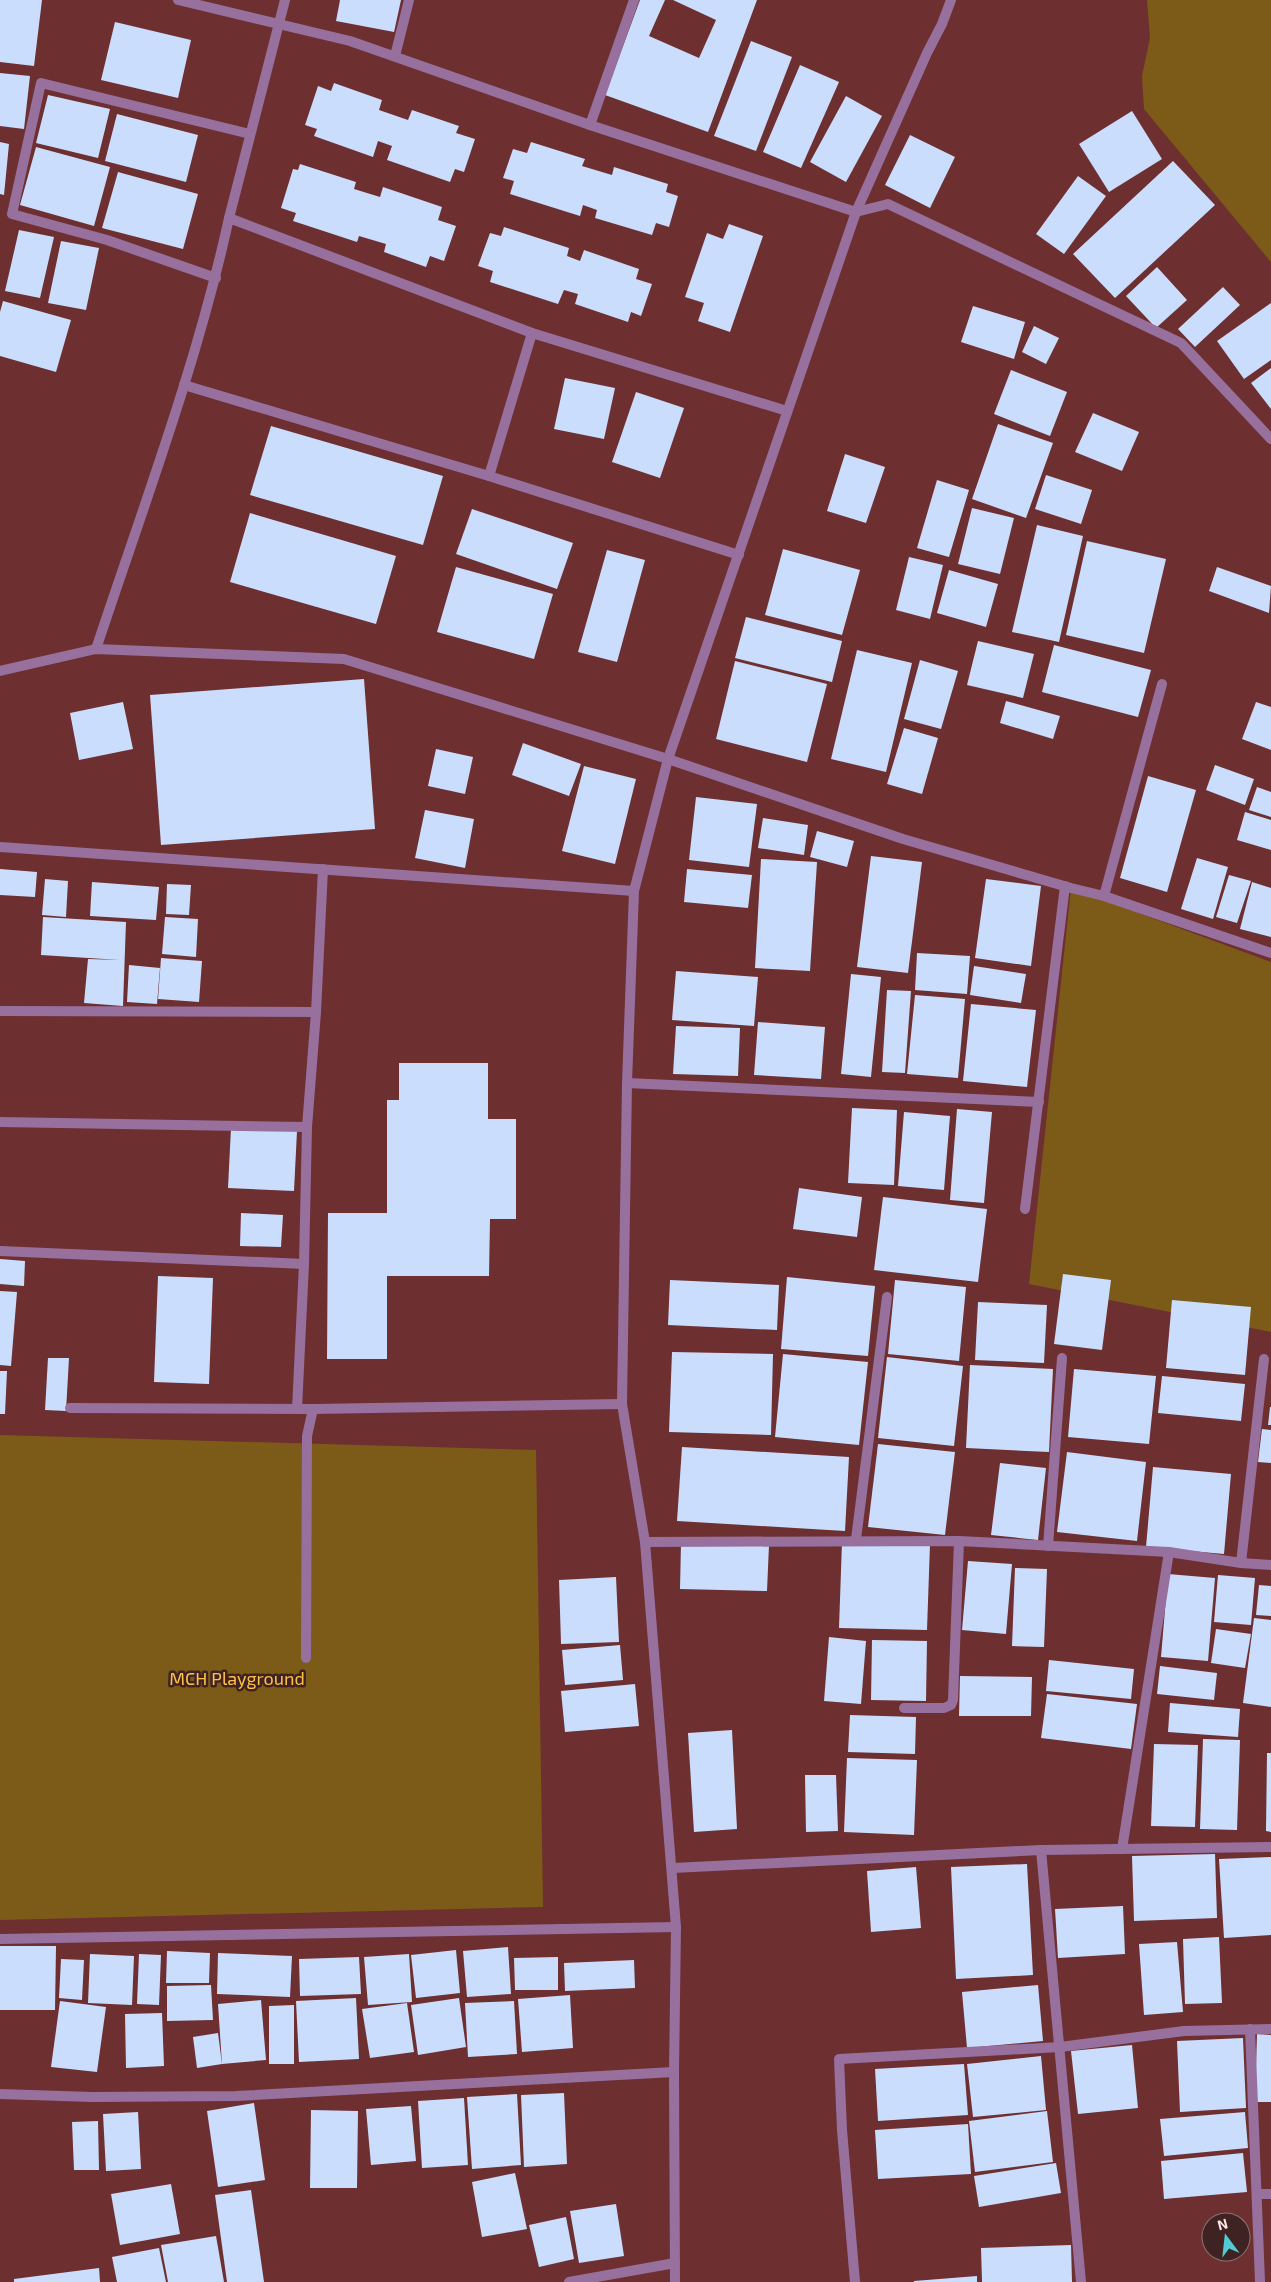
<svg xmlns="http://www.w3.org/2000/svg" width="1271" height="2282" font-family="'Exo 2',sans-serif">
	<rect width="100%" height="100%" fill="#6d2f30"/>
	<g fill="#7c5b19">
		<path d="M1147,0H1271V262L1144,109L1142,76L1150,38Z"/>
		<path d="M1071,888L1271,962V1332L1029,1284Z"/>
		<path d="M0,1435L536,1450L543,1907L0,1920Z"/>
	</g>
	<g fill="#cbddfd">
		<path d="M0,0H42L34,66L0,62Z"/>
		<path d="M340,0H401L394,32L336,21Z"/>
		<path d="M640,0H665L649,36L699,58L716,20L673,0H757L708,132L605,95Z"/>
		<path d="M115,22L191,40L178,98L101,80Z"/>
		<path d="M751,41L792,57L756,151L714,136Z"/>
		<path d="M800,65L839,82L801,168L763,152Z"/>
		<path d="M0,73L30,76L24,129L0,126Z"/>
		<path d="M334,83L382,100L379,110L408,120L412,110L459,126L456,133L475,139L464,172L455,169L450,182L387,160L392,146L378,141L373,157L314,136L317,129L305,125L318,86L331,91Z"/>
		<path d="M48,95L110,109L98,158L36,143Z"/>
		<path d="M846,96L882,116L846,182L810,162Z"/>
		<path d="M1132,111L1162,159L1109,192L1079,144Z"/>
		<path d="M117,114L198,135L186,182L105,161Z"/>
		<path d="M910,135L955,157L930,208L885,185Z"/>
		<path d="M0,142L9,144L4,195L0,194Z"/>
		<path d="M531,142L585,159L582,166L612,175L614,167L668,184L666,192L678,196L669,227L656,223L652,235L595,218L597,210L583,205L580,216L510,194L514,181L503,178L513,149L527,153Z"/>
		<path d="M36,147L110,167L94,226L20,205Z"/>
		<path d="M1173,161L1215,205L1115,298L1073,254Z"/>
		<path d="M300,164L356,182L354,189L380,197L383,187L442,207L438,220L456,226L444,261L430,256L426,267L384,252L386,244L359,236L357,242L293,221L296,213L281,208L293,169L298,170Z"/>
		<path d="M118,172L198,194L183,249L102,228Z"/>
		<path d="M1078,176L1106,196L1064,254L1036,234Z"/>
		<path d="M729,224L763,236L730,332L698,321L704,303L685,297L707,233L723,239Z"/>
		<path d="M504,227L569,248L567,256L580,261L584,250L639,269L636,279L652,284L641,316L631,312L628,322L575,304L578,294L564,290L558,304L490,282L493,271L478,266L490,233L501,236Z"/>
		<path d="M19,230L54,237L40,298L5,291Z"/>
		<path d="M61,241L99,248L86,310L48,303Z"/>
		<path d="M1157,267L1187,300L1156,328L1126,296Z"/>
		<path d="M1223,287L1240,305L1195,347L1178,329Z"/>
		<path d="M3,301L71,320L56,372L0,356V312Z"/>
		<path d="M1271,303V360L1244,379L1217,341Z"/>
		<path d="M973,306L1025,322L1014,359L961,342Z"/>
		<path d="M1034,326L1059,338L1046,364L1022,352Z"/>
		<path d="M1271,368V409L1251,383Z"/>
		<path d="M1011,370L1067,392L1050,436L994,414Z"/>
		<path d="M565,378L615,388L604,439L554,429Z"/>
		<path d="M636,392L684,408L660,478L612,462Z"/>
		<path d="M1093,413L1139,432L1122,471L1075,452Z"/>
		<path d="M998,424L1053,443L1026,518L972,499Z"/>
		<path d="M271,426L443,476L423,545L250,495Z"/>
		<path d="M845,454L885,467L866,523L827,511Z"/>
		<path d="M1046,475L1092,490L1081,524L1035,509Z"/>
		<path d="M937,480L969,490L949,557L917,548Z"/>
		<path d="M972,508L1014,518L1000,574L958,564Z"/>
		<path d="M472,509L573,543L557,589L456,554Z"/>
		<path d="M250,513L396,556L376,624L230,582Z"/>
		<path d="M1037,525L1083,536L1059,642L1012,632Z"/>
		<path d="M1087,541L1166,559L1144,653L1066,635Z"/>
		<path d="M783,549L860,570L842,635L765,615Z"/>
		<path d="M607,550L645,560L617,662L578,652Z"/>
		<path d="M909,557L943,565L930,619L896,610Z"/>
		<path d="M456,567L553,594L534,659L437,632Z"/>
		<path d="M1217,567L1271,586L1269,613L1209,591Z"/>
		<path d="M949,570L998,584L986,627L937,613Z"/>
		<path d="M746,617L842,641L832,682L735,658Z"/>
		<path d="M978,641L1034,654L1023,698L967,685Z"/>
		<path d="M1054,645L1151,670L1138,717L1042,692Z"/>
		<path d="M857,650L912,663L886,772L831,759Z"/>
		<path d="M920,660L958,671L941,729L904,719Z"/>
		<path d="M735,661L827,684L807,762L716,739Z"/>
		<path d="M364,679L375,829L161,845L150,695Z"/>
		<path d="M1006,701L1060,716L1053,739L1000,723Z"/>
		<path d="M123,702L133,749L79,760L70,713Z"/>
		<path d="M1256,702L1271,707V750L1242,739Z"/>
		<path d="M904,728L938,738L922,794L887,784Z"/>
		<path d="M523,743L581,764L569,796L512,775Z"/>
		<path d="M436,749L473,757L465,794L428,786Z"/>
		<path d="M1215,765L1254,779L1245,805L1206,790Z"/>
		<path d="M584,766L636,779L615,864L562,851Z"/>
		<path d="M1148,776L1196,790L1167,892L1120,878Z"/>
		<path d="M1257,787L1271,792V817L1249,810Z"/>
		<path d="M696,797L757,804L749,867L689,860Z"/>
		<path d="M425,810L474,819L465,868L415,858Z"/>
		<path d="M1245,812L1271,820V850L1237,840Z"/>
		<path d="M763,818L808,825L804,855L758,848Z"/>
		<path d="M817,831L854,841L847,867L810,857Z"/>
		<path d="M871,856L922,862L908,973L857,967Z"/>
		<path d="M1197,858L1228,867L1213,919L1181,909Z"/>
		<path d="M761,859L817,862L810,971L755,968Z"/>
		<path d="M0,869L37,872L35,897L0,895Z"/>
		<path d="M687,869L752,875L748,908L684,902Z"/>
		<path d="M1229,875L1251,881L1237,923L1216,917Z"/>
		<path d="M45,879L68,881L66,917L42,915Z"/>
		<path d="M986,879L1041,886L1031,966L975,958Z"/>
		<path d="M92,882L159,887L156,920L90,916Z"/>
		<path d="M1252,882L1271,888V937L1240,929Z"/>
		<path d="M167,884L191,885L189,915L166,914Z"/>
		<path d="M43,917L126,922L123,1006L84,1003L88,959L120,960L41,955Z"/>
		<path d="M165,917L198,919L196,957L162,954Z"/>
		<path d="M917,953L970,956L967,994L915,990Z"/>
		<path d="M161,958L202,961L199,1002L158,999Z"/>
		<path d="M129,965L160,968L157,1004L127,1002Z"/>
		<path d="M974,966L1026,974L1021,1003L970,995Z"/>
		<path d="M676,971L758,977L754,1026L672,1020Z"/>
		<path d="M851,974L881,977L871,1077L841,1074Z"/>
		<path d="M887,990L911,991L905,1073L882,1072Z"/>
		<path d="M915,995L965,999L958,1078L907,1074Z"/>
		<path d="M971,1004L1036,1010L1027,1087L963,1081Z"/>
		<path d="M758,1022L825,1027L821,1079L754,1075Z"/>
		<path d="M676,1026L740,1028L738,1076L673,1074Z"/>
		<path d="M399,1063H488V1119H516V1219H490L489,1276H387V1359H327L328,1213H387V1100H399Z"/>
		<path d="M852,1108L897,1110L894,1185L848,1183Z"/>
		<path d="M957,1109L992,1112L984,1203L950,1200Z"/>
		<path d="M904,1112L950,1116L944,1190L898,1186Z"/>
		<path d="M231,1128L297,1131L294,1191L228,1188Z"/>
		<path d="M799,1188L862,1197L857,1237L793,1229Z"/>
		<path d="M883,1197L987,1209L978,1282L874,1270Z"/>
		<path d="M241,1213L283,1215L281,1247L240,1246Z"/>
		<path d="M0,1259L25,1261L24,1286L0,1284Z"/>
		<path d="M1063,1274L1111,1280L1102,1350L1054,1344Z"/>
		<path d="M158,1276L213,1278L209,1384L154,1382Z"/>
		<path d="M787,1277L875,1286L868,1356L781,1349Z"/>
		<path d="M670,1280L779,1285L777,1330L668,1325Z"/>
		<path d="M895,1280L966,1287L959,1361L888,1354Z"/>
		<path d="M0,1291L17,1292L11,1366L0,1365Z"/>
		<path d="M1172,1300L1251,1307L1245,1375L1166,1368Z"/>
		<path d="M978,1302L1047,1305L1044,1363L975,1360Z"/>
		<path d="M672,1352L773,1354L771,1435L669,1432Z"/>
		<path d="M783,1354L868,1362L859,1445L775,1437Z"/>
		<path d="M887,1357L963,1366L954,1446L878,1438Z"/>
		<path d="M48,1358H69L66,1411L45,1410Z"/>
		<path d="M970,1365L1053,1369L1049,1452L966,1448Z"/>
		<path d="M1074,1369L1156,1376L1149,1444L1068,1437Z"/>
		<path d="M0,1371H7L5,1414H0Z"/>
		<path d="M1162,1376L1245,1384L1241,1421L1158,1413Z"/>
		<path d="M1270,1407H1271V1425H1268Z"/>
		<path d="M1262,1429L1271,1430V1463L1258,1462Z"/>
		<path d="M878,1444L955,1452L945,1535L868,1527Z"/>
		<path d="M682,1447L849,1457L845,1531L677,1521Z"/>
		<path d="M1067,1452L1146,1462L1137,1541L1057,1532Z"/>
		<path d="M1000,1463L1046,1468L1038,1540L991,1535Z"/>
		<path d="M1153,1467L1231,1474L1224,1554L1146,1547Z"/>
		<path d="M842,1542L930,1544L927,1630L839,1628Z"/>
		<path d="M681,1543L769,1545L767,1591L680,1589Z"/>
		<path d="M968,1561L1012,1564L1006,1634L962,1630Z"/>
		<path d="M1015,1568L1047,1569L1044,1647L1012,1646Z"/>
		<path d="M1168,1574L1215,1578L1208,1661L1161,1657Z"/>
		<path d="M1218,1575L1255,1578L1251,1625L1214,1622Z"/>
		<path d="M616,1577L619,1642L561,1644L559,1580Z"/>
		<path d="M1259,1585L1271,1586V1616L1256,1615Z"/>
		<path d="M1254,1618L1271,1620V1707L1243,1703Z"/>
		<path d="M1216,1629L1251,1634L1245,1668L1211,1663Z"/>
		<path d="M829,1637L866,1641L861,1704L824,1701Z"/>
		<path d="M872,1640L927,1641L926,1701L871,1700Z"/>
		<path d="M620,1645L623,1680L565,1685L562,1650Z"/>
		<path d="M1049,1660L1134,1669L1131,1699L1046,1691Z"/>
		<path d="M1160,1666L1217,1673L1214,1700L1157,1694Z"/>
		<path d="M960,1676L1032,1677L1031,1716H959Z"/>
		<path d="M635,1684L639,1726L565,1732L561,1691Z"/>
		<path d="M1047,1694L1137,1704L1131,1749L1041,1738Z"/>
		<path d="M1170,1703L1240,1709L1238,1737L1168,1732Z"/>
		<path d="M850,1715L916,1717L915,1754L848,1752Z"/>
		<path d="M732,1730L737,1829L694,1832L688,1733Z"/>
		<path d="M1203,1739L1240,1740L1237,1830L1200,1829Z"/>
		<path d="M1154,1744L1198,1745L1195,1827L1151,1826Z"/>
		<path d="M1267,1753H1271V1832L1266,1831Z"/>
		<path d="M847,1758L917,1760L914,1835L844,1832Z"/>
		<path d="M805,1775H836L838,1831L806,1832Z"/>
		<path d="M1215,1854L1217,1918L1134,1921L1132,1856Z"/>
		<path d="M1271,1857V1935L1224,1938L1219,1859Z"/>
		<path d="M1027,1864L1033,1975L956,1979L951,1867Z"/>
		<path d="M916,1867L921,1928L871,1932L867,1871Z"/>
		<path d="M1123,1906L1125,1954L1058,1958L1055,1909Z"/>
		<path d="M1219,1937L1222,2003L1185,2004L1183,1939Z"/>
		<path d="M1177,1942L1183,2012L1144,2015L1139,1944Z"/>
		<path d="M0,1946H56L55,2010H0Z"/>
		<path d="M508,1947L511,1994L467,1997L463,1951Z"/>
		<path d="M456,1950L460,1993L416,1998L411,1955Z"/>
		<path d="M167,1951L210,1953L209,1983H166Z"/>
		<path d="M218,1953L292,1956L290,1997L217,1994Z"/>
		<path d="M90,1954L134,1956L132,2005L88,2003Z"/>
		<path d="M139,1954L161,1955L159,2005L137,2004Z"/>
		<path d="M409,1954L412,2002L368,2005L364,1957Z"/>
		<path d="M359,1957L361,1994L300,1996L299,1959Z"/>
		<path d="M558,1957V1990H515L514,1958Z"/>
		<path d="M61,1959L84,1960L82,2000L59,1998Z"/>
		<path d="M634,1960L635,1988L565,1991L564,1963Z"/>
		<path d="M211,1985L213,2020L167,2021V1986Z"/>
		<path d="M1038,1985L1043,2041L967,2048L962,1992Z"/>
		<path d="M570,1995L573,2048L522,2052L518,1999Z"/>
		<path d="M356,1998L359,2059L299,2062L296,2001Z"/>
		<path d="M459,1998L466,2047L418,2055L411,2005Z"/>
		<path d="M261,2000L266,2060L222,2064L218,2004Z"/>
		<path d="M60,2001L106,2007L97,2072L51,2067Z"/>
		<path d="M514,2001L517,2054L468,2057L465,2003Z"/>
		<path d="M407,2003L414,2052L370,2058L362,2009Z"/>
		<path d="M294,2005V2064H269V2006Z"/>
		<path d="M162,2013L164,2066L126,2068L125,2014Z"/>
		<path d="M218,2033L222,2064L197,2068L193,2037Z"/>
		<path d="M1257,2034L1271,2035V2102H1255Z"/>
		<path d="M1243,2038L1246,2108L1180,2112L1177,2041Z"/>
		<path d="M1132,2045L1138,2108L1078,2114L1071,2051Z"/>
		<path d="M1041,2056L1046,2110L973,2117L967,2064Z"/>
		<path d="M964,2064L968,2115L878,2121L875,2069Z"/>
		<path d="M564,2093L567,2164L524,2167L521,2095Z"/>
		<path d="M517,2094L521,2165L472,2169L467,2097Z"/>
		<path d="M464,2098L468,2165L422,2168L418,2101Z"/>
		<path d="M254,2103L265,2180L218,2187L207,2111Z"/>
		<path d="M411,2106L416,2161L371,2165L366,2109Z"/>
		<path d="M311,2110L358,2111L357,2188H310Z"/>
		<path d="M1047,2111L1053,2162L975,2172L969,2121Z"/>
		<path d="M138,2112L141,2169L106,2171L103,2114Z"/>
		<path d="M1245,2112L1248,2148L1164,2156L1160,2119Z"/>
		<path d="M98,2121L99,2170H74L72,2122Z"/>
		<path d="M968,2124L971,2174L878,2179L875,2130Z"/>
		<path d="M1243,2153L1247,2192L1164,2199L1161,2161Z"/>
		<path d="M1056,2163L1061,2193L979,2207L974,2176Z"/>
		<path d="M515,2173L527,2229L482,2237L472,2182Z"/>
		<path d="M171,2184L180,2234L120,2245L111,2194Z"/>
		<path d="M251,2190L264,2282H227L215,2195Z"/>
		<path d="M616,2204L624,2256L579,2263L570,2211Z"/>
		<path d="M566,2217L574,2259L539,2267L529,2225Z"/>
		<path d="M216,2236L224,2282H168L161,2245Z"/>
		<path d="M1071,2245L1072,2282H982L981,2248Z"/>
		<path d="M159,2248L166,2282H117L112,2257Z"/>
		<path d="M99,2268L100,2282H14V2279Z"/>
		<path d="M977,2276V2282H914V2281Z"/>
	</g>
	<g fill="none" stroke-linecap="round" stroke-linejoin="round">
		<path stroke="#97709e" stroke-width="10" d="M306,1658L307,1436L313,1409"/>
		<g stroke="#97709e" stroke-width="10">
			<path d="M178,0L350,41L590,125L856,212L888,204L1181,343L1271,439"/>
			<path d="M395,56L409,0"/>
			<path d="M590,125L634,0"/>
			<path d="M229,218L285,0"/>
			<path d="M216,278L107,240L12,214L41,83L250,134"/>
			<path d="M184,385L489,476L739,555"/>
			<path d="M489,476L532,333"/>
			<path d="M96,649C143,507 197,365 229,218L532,333L787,411"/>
			<path d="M0,671L96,649L344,659L668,759L903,839L1071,888L1104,896L1271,953"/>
			<path d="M0,847L634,891"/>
			<path d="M1104,896L1162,684"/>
			<path d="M0,1011L316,1012"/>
			<path d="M627,1083L1039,1102"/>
			<path d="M0,1122L307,1127"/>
			<path d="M1025,1209L1065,886"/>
			<path d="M0,1251L304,1264"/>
			<path d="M70,1408L313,1409L622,1404"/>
			<path d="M297,1409L304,1264L307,1127L316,1012L323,869"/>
			<path d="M856,1539L887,1297"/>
			<path d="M645,1542L959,1541L1169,1552L1241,1563L1271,1565"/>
			<path d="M1048,1546L1062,1358"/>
			<path d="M1241,1563L1264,1359"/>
			<path d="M904,1708H944L951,1705L953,1700L959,1541"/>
			<path d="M1122,1849L1169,1552"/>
			<path d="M1041,1850L1081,2282"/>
			<path d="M673,1868L1041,1850L1271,1847"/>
			<path d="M0,1939L676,1927"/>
			<path d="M1250,2029L1260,2282"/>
			<path d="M0,2094L92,2097L236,2096L674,2072"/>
			<path d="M1257,2194H1271"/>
			<path d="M569,2282L675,2263"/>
			<path d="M675,2282L674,2072L676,1927L645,1542L622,1404L627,1083L634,891L668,759L856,212L927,53L942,24L951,0"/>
			<path d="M855,2282L842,2130L839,2059L1060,2047L1184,2031L1271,2029"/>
		</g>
	</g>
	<g text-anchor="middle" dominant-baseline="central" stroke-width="5" stroke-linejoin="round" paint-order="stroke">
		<g font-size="18" fill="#ffc247" stroke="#3f2222">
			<text x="237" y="1678">MCH Playground</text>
		</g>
	</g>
	<g transform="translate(1226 2237) rotate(345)"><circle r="24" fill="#3f2222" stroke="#8c7170"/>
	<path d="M0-4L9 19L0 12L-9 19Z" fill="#51ccd4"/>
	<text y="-8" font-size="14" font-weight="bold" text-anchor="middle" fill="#ffe7e6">N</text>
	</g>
</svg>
